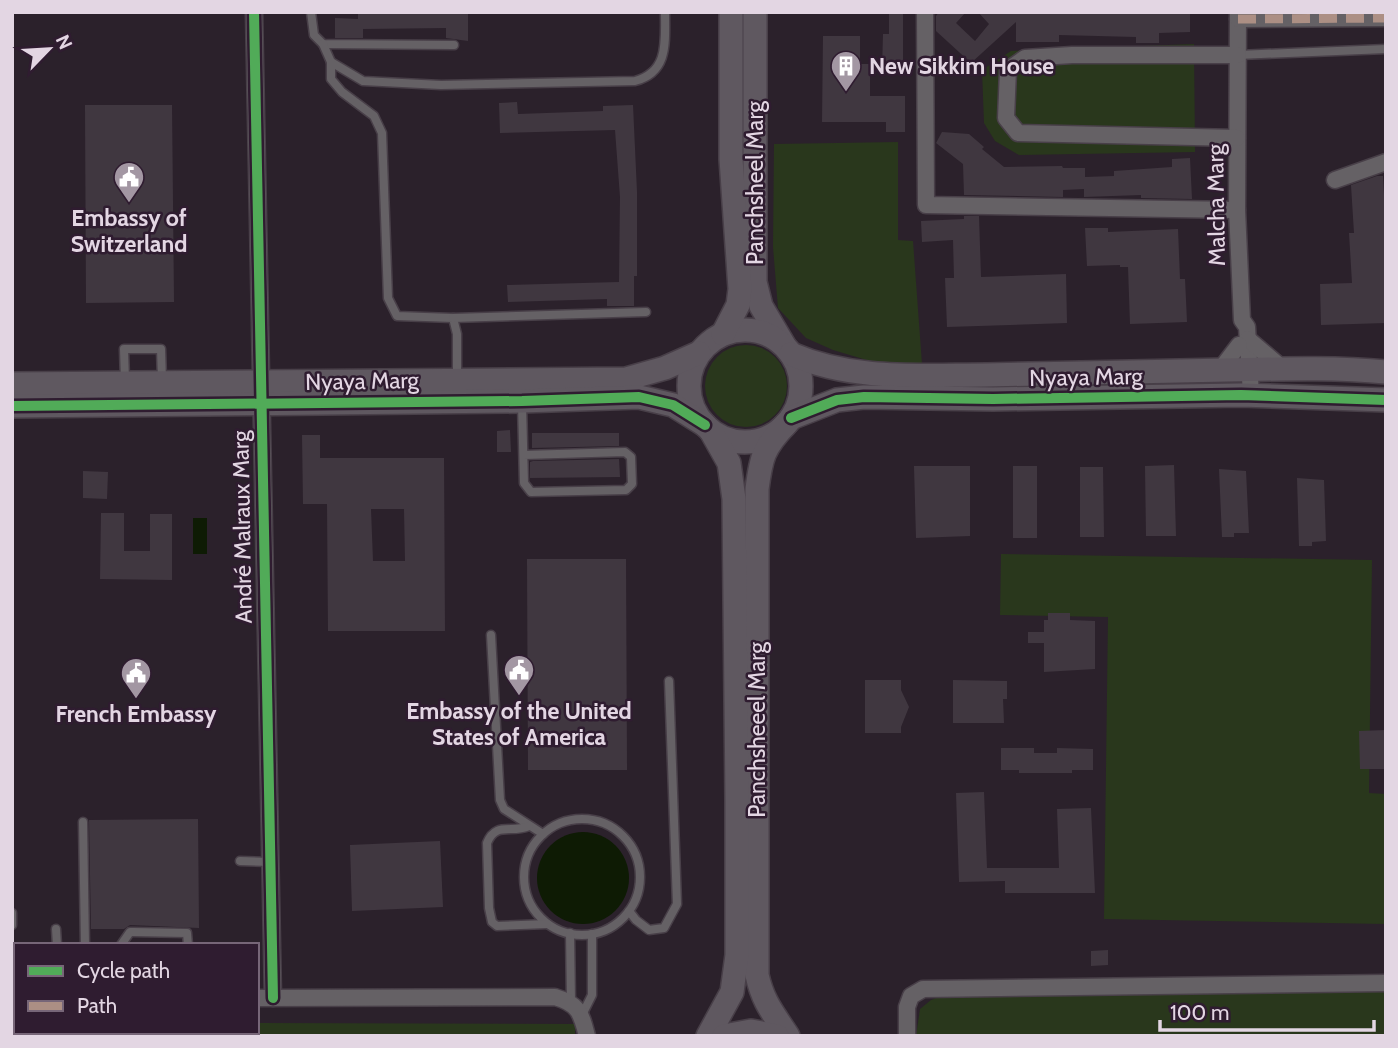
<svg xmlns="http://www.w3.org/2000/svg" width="1398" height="1048" font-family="Cabin,sans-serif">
	<rect width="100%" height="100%" fill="#2b212b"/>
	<g fill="#29371c">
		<path d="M1194,44L1195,152L1019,155L995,141L984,123L982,70L1011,51Z"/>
		<path d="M898,142V240L913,241L922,364H880L833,350L806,338L778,308L773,247L774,144Z"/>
		<circle cx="746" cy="386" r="41"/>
		<path d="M1001,554L1372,560L1369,793L1386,794V924L1104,919L1108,617L1000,615Z"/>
		<path d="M1386,988V1036H916L920,1009L931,1000L947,994Z"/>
		<path d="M16,1022V1032H257V1023L575,1024V1036H12V1022Z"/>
	</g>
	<g fill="#0e1b04">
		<rect x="193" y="518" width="14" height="36"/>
		<circle cx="583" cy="878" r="46"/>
	</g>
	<g fill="#403740" fill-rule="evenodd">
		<path d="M358,12H468V41L446,38V28L363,29V38H335V18L358,19Z"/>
		<path d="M889,12H903V69L882,70L883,34H889Z"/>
		<path d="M939,12H966L956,23L975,41L989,24L978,12H1190V32L1159,33V43H1136V37L1059,35V42H1016V22L971,63L936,31V16Z"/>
		<path d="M823,36H860V64H870V96H905V132H886V122H822Z"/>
		<path d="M517,102L518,114L603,111V106L633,105L637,192V276H634V306H607V299L508,302L507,285L619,282L620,197L615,130L500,133L499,103Z"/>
		<path d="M85,105H172L174,302L86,303Z"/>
		<path d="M942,132L969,134L984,147L982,149L1004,167L1062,166L1063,168H1085V177L1114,176V171L1172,167V159L1190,158L1192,199L1141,198V195L1084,197V189L1063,190V197L964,195L963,164L936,143Z"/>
		<path d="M1377,176H1383L1386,232V323L1321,325L1320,284L1352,283L1349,233H1354L1351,185Z"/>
		<path d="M964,216H979L981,277L1066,274L1067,323L947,327L945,278H954L953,240L922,242L921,221L964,219Z"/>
		<path d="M1085,228H1108V232L1178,229L1180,279H1185L1187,322L1130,324L1128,267H1120V265L1087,266Z"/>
		<path d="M510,430L511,452H497V431Z"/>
		<path d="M532,433H619V446L532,448Z"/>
		<path d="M302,435H320V458H444L445,631H328L327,504H303ZM371,509H404L405,561H373Z"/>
		<path d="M619,459L620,477L530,478V462L533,461Z"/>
		<path d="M1174,465L1176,536H1146L1145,466Z"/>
		<path d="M914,466H970V536L916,538Z"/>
		<rect x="1013" y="466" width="24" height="72"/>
		<path d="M1080,467H1103L1104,537H1080Z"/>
		<path d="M1219,469L1246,471L1249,533H1234V537H1222Z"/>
		<path d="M83,471L108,472L107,499L83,498Z"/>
		<path d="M1297,478L1324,480L1326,541L1312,542V546H1299Z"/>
		<path d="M101,513H124V551H150V514H172V580L100,579Z"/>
		<path d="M527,559H626L627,770H528Z"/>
		<path d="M1048,613H1070V620L1095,621V669L1044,672V643H1028V632H1044V620H1048Z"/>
		<path d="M865,680H901V690L909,707L901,727V733H865Z"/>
		<path d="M953,680L1007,681V699H1003L1004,723H953Z"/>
		<path d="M1386,730V769H1360L1359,731Z"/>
		<path d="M1001,748H1034V753H1057V748L1093,749V770H1072V773H1019V770H1001Z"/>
		<path d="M984,792L987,868H1059L1057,809L1091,808L1095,893H1005V881L959,882L956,793Z"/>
		<path d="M198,819L199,928L130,925L124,929H91L89,820Z"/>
		<path d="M440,841L443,907L352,911L350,845Z"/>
		<path d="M1108,950V965L1091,966V951Z"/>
	</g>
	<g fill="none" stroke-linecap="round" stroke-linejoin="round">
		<g stroke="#483f48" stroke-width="11">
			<g id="lane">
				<path d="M311,12L314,35L323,44L454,45"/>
				<path d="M323,44L331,62L363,81L441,85L635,81C669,72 665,42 665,12"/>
				<path d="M1238,55L1386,49"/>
				<path d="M331,62V79L342,92L374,116L382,133L388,298L397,316L453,318L457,334V379"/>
				<path d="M453,318L646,312"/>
				<path d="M125,381L124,349H161L162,380"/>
				<path d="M522,404L524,483L531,492L626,490L632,484L631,457L625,452L524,455"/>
				<path d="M491,635L500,800L504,809L543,834"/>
				<circle cx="582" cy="877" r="58"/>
				<path d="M83,822L85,945"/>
				<path d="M529,826C511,834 496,821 487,843L489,908L492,922L497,926L547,924"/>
				<path d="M240,861L270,862"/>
				<path d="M629,911L636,920L649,930L664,928L677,904L669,681"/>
				<path d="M12,913V925"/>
				<path d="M56,929L57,945"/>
				<path d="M570,933L571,1002"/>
				<path d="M121,945L130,932H133L187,933L188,945"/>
				<path d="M582,1015L592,995V934"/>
			</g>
		</g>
		<g stroke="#483f48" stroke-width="19">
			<g id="street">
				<path d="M254,12L273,998"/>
				<path d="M925,12L926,205L1237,210"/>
				<path d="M1238,12L1237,210L1242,320L1247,327L1251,395"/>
				<path d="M1238,19L1386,18"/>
				<path d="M1237,138L1018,133L1006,118L1008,70L1025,58L1072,55H1238"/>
				<path d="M1335,180L1386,162"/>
				<path d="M1248,339L1282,368"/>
				<path d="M1220,370L1239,345"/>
				<path d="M12,996H16"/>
				<path d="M257,998L555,997C579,1004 581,1013 587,1036"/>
				<path d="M907,1036V1007L911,996L923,989L1386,983"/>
			</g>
		</g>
		<g stroke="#483f48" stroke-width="26">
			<g id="secondary">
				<path d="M755,12V282L761,306L784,345"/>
				<circle cx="745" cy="386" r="56"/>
				<path d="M723,334L738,305L740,289L731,159V12"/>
				<path d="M791,354C853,381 919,375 986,375C1066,374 1146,371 1226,370C1279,369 1333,367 1386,372"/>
				<path d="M12,384L626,379L665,368L699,353"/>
				<path d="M12,406L522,401L639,397L673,405L705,425"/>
				<path d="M791,418L837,400L864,397L993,399L1241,395L1386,400"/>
				<path d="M786,424C763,448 761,458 757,489V975C763,1002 773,1013 788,1036"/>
				<path d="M708,1036L732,992L737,955V802L734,499L729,463L711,431"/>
				<path d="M724,1036L751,1031L777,1036"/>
			</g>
		</g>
		<use href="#lane" stroke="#656165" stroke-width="8"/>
		<use href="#street" stroke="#656165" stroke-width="16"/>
		<use href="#secondary" stroke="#5f5860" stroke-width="23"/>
		<path stroke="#ac8f84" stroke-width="9" stroke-dasharray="18 9" stroke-linecap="butt" d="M1238,19L1386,18"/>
		<g stroke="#2f1c30" stroke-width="15">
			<g id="cycleway">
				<path d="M254,12L273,998"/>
				<path d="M12,406L522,401L639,397L673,405L705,425"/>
				<path d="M791,418L837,400L864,397L993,399L1241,395L1386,400"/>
			</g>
		</g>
		<use href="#cycleway" stroke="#51ab58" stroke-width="10"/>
	</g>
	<defs>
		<g id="building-pin" transform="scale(1.575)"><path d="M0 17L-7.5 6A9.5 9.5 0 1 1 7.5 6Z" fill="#a397a3" stroke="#2f1c30"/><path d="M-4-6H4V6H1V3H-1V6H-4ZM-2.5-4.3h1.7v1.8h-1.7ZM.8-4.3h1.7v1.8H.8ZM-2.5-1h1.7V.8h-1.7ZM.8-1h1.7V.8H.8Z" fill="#fff"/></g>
		<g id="civic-pin" transform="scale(1.575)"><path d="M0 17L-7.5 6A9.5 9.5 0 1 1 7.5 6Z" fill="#a397a3" stroke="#2f1c30"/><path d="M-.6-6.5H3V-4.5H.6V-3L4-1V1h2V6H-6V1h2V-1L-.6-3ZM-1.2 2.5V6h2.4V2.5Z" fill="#fff"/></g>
	</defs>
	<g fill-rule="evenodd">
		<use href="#building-pin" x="846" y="66"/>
		<use href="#civic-pin" x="129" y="177"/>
		<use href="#civic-pin" x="519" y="670"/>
		<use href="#civic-pin" x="136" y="673"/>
	</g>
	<g text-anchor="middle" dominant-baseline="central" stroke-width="5" stroke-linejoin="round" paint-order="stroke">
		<g font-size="23" font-weight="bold" fill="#e3d6e3" stroke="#2f1c30">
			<text x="869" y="66" text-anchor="start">New Sikkim House</text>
			<text x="129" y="218">Embassy of<tspan x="129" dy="26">Switzerland</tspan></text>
			<text x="519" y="711">Embassy of the United<tspan x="519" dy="26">States of America</tspan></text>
			<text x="136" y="714">French Embassy</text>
		</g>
		<g font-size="23" fill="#e3d6e3" stroke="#2f1c30">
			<text transform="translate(755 183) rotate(-90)">Panchsheel Marg</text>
			<text transform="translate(1216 205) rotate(-91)">Malcha Marg</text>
			<text transform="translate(1086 377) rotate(-1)">Nyaya Marg</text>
			<text transform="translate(362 381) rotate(-1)">Nyaya Marg</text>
			<text transform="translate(242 527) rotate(-91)">André Malraux Marg</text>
			<text transform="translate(757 730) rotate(-90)">Panchsheeel Marg</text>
		</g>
	</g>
	<rect width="1398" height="1048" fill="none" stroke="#e3d6e3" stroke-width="28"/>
	<rect x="14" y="943" width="245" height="91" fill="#2f1c30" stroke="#776678" stroke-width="2"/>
	<rect x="28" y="966" width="35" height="10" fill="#51ab58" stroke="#776678" stroke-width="2"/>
	<text x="77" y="978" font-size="21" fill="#e3d6e3">Cycle path</text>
	<rect x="28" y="1001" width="35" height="10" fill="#ac8f84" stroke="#776678" stroke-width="2"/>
	<text x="77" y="1013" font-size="21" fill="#e3d6e3">Path</text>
	<g transform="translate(49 49) rotate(65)" stroke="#2f1c30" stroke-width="5" paint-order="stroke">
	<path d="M0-5L12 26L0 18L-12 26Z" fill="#e3d6e3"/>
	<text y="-10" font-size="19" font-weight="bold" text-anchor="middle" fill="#e3d6e3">N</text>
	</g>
	<path d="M1160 1020v10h214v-10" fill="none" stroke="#e3d6e3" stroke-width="3.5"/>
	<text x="1170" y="1020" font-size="21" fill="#e3d6e3" stroke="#2f1c30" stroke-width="5" paint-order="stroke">100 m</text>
</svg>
